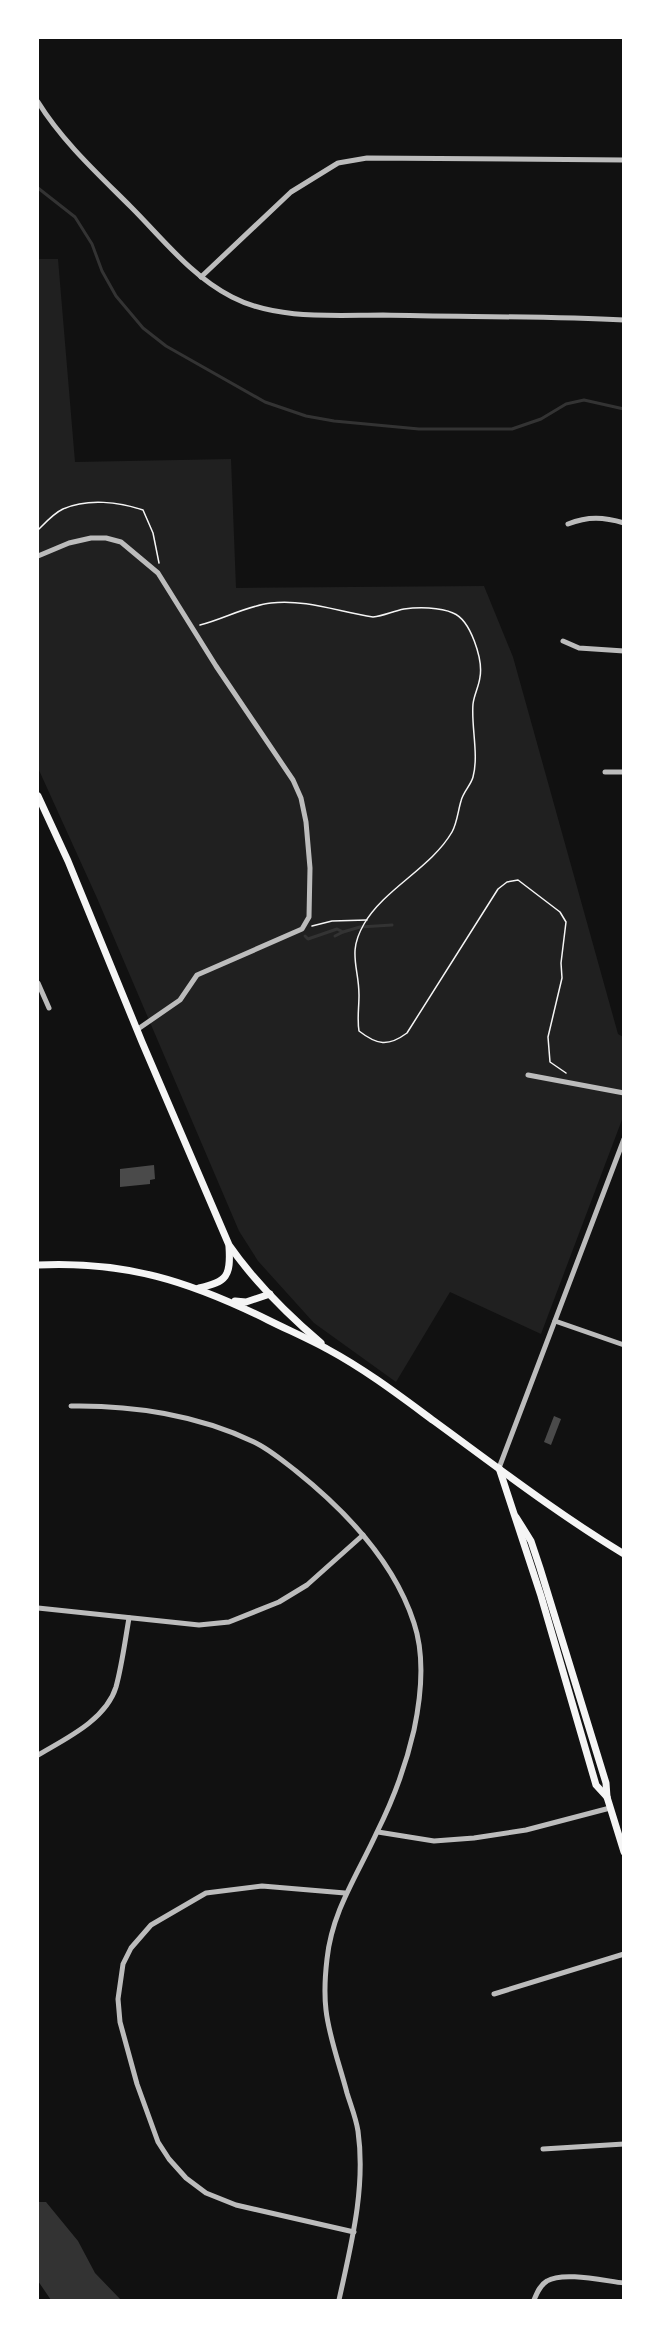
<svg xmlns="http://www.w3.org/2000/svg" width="661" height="2338" font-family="Montserrat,sans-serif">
	<rect width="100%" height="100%" fill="#111"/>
	<path fill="#202020" d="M38,259H58L75,462L231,459L236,588L484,586L513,657L618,1034L623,1037V1117L541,1334L450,1292L396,1382L314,1323L258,1261L239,1231L97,898L38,768Z"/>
	<path fill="#333" d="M38,2202H46L78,2241L95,2273L121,2300H51L38,2281Z"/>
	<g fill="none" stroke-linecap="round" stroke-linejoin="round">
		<g stroke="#333" stroke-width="3">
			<path d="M38,188L75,217L92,244L102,271L116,296L143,328L166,346L265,402L306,416L334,421L419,429H512L541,419L566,404L584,400L624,409"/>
			<path d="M305,936L308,939L337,929L343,932L360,927L392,925"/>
			<path d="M335,936L343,932"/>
		</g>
	</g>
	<g fill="#4a4a4a">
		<path d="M154,1165L155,1179L150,1180V1184L120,1187V1169Z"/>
		<path d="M554,1416L561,1419L551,1445L544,1442Z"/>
	</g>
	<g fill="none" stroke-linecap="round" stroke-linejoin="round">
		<g stroke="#f5f5f5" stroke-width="1.5">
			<path d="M38,530C45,523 54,513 63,509C88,498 119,502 143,510L153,533L159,563"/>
			<path d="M200,625C224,619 246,606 271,603C306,599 339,612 373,617C384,616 393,611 404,609C418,607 440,607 453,613C471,620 483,660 480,677C479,686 474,695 473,704C471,726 479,755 473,777C471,785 463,792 461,801C458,811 457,823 452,832C431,868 384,889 364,924C347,953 359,967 359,995C359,1008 357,1019 359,1031C377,1045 388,1047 407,1033L498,889L507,882L518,880L560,912L566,922L561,963L562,978L548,1037L550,1062L566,1073"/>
			<path d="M312,926L332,921L367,920"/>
		</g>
		<g stroke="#bcbcbc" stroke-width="5">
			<path d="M38,102C62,141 98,174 131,207C162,238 192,277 232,297C276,320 334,315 383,315C464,317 543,316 624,320"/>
			<path d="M201,277L291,192L338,163L367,158L624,160"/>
			<path d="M568,524C588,516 604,517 624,523"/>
			<path d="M38,556L69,543L91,538H106L121,542L158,573L216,666L293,780L301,798L306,822L310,868L309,917L302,929L197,975L180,1000L138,1029"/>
			<path d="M563,641L579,648L624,651"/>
			<path d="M605,772H624"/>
			<path d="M38,983L49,1008"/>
			<path d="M528,1075L624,1093"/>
			<path d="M555,1321L624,1345"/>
			<path d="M71,1406C132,1405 198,1415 254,1442C269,1449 283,1461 296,1471C346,1511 394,1561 414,1623C425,1656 421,1697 414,1730C406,1765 393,1800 377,1832C358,1874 332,1911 327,1959C325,1976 324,1993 326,2010C329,2037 340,2066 347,2093C351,2106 356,2118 358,2131C366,2188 351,2245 339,2300"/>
			<path d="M499,1468L624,1139"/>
			<path d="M38,1608L199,1625L229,1622L279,1602L307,1585L363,1535"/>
			<path d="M38,1755C65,1739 106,1720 116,1687C122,1665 125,1641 129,1618"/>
			<path d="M378,1832L434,1841L474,1838L526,1830L610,1808"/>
			<path d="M345,1893L262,1886L206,1893L151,1925L131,1948L123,1964L118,1999L120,2022L137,2084L158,2142L169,2159L186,2178L206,2193L236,2205L354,2232"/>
			<path d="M494,1994L624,1954"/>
			<path d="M543,2149L624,2144"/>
			<path d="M534,2300C537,2293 540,2285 547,2281C563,2271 605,2281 624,2283"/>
		</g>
		<g stroke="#f5f5f5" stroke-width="7">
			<path d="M38,796L68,861L142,1042L229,1245C254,1281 287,1314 321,1343"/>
			<path d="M38,1265C126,1261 189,1281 268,1320C288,1330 309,1339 329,1350C366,1370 400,1396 434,1421C497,1467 558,1514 624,1554"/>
			<path d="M199,1288C227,1282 231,1276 229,1247"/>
			<path d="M235,1301L246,1302L270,1294"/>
			<path d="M499,1468L541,1596L596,1785L607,1797"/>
			<path d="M516,1517L531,1541L540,1568L606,1783L607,1797L624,1852"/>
		</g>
	</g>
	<rect width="661" height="2338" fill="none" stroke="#ffffff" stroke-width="78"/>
</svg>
